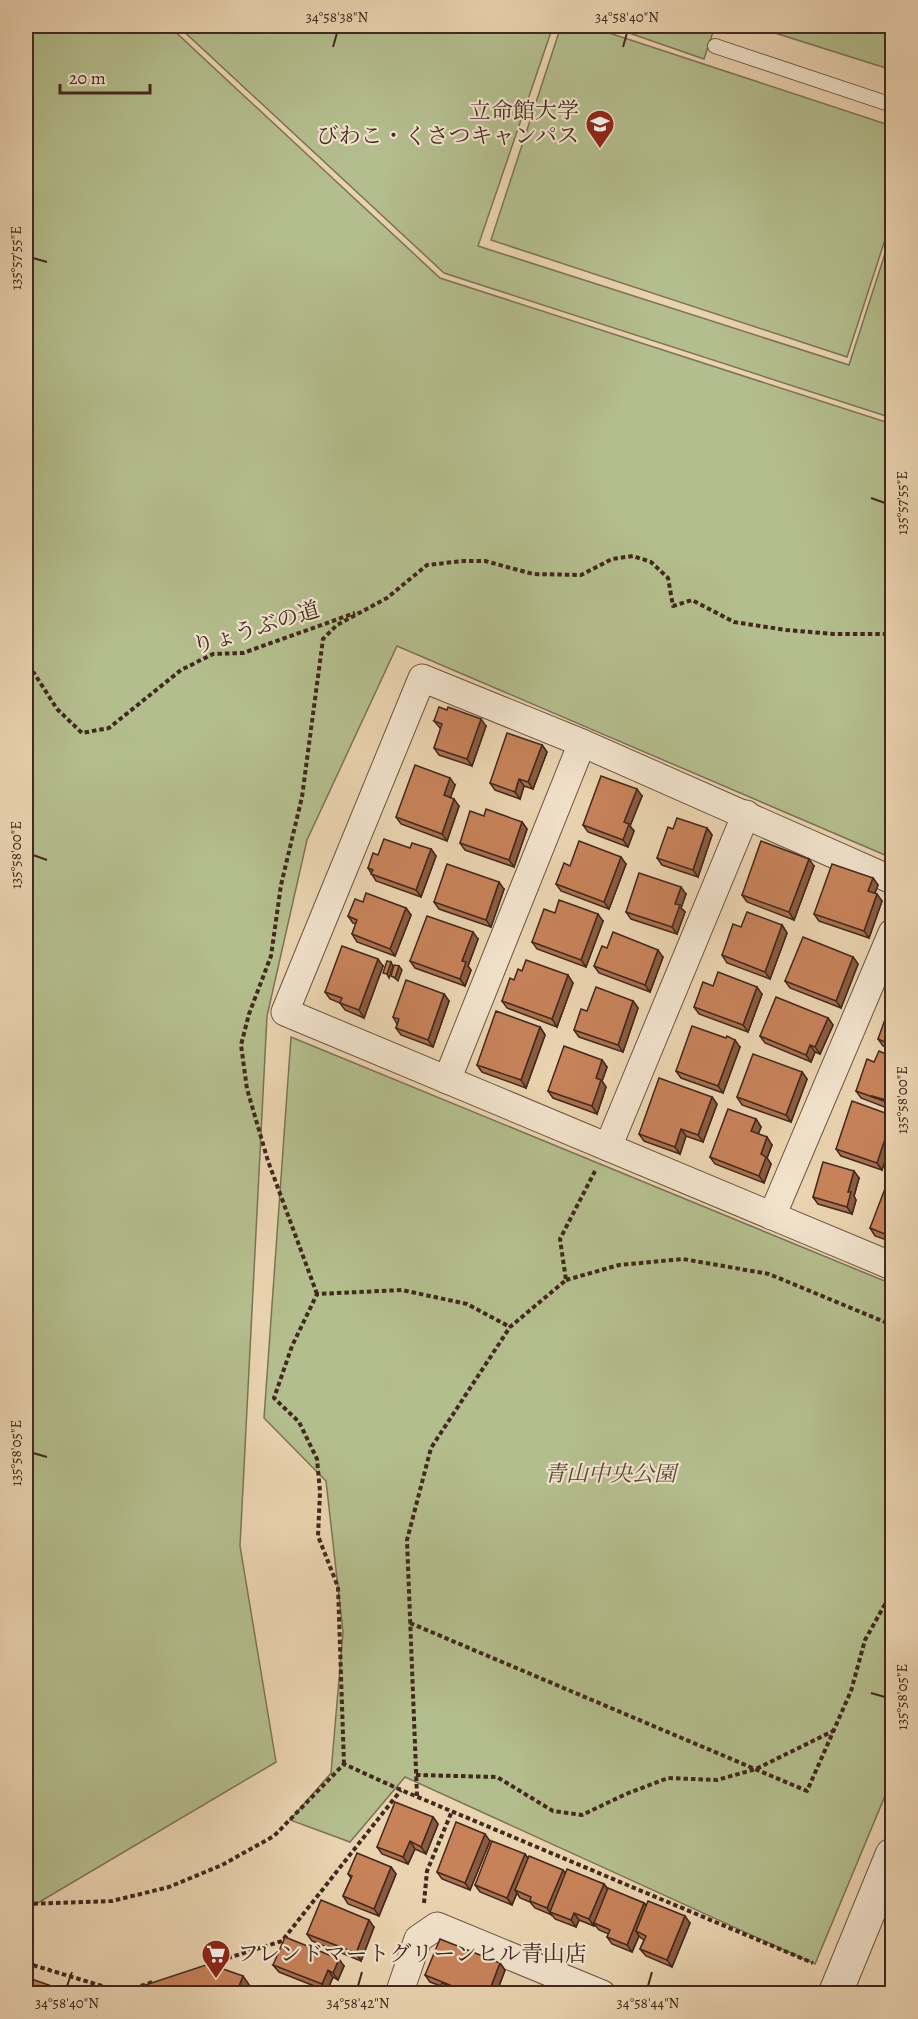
<svg xmlns="http://www.w3.org/2000/svg" width="918" height="2019" font-family="Alegreya,'Noto Serif JP',serif">
	<rect width="100%" height="100%" fill="#ead3b0"/>
	<filter id="stains"><feTurbulence type="fractalNoise" baseFrequency=".00333" numOctaves="4"/><feColorMatrix values="0 0 0 0 .2 0 0 0 0 .09 0 0 0 0 .02 0 0 0 .5 -.17"/></filter>
	<radialGradient id="worn" r=".72"><stop offset=".6" stop-color="#630" stop-opacity="0"/><stop offset="1" stop-color="#630" stop-opacity=".3"/></radialGradient>
	<g fill="#b4bd8d" stroke="#7b7356" stroke-width="1.5">
		<path d="M26,26H169L440,278L892,424V858L397,646L307,840L267,1016L240,1546L276,1762L26,1910Z"/>
		<path d="M178,26H553L478,246L849,365L892,232V418L444,273Z"/>
		<path d="M561,26H588L892,126V218L847,357L491,240Z"/>
		<path d="M609,26H715L704,59Z"/>
		<path d="M753,26H892V70Z"/>
		<path d="M291,1037L892,1284V1779L815,1964L405,1777L350,1842L290,1820L331,1773L343,1632L326,1481L264,1418Z"/>
	</g>
	<g fill="none" stroke-linecap="round" stroke-linejoin="round">
		<g stroke="#6c5442" stroke-width="16">
			<path id="service" d="M715,46L892,105"/>
		</g>
		<g stroke="#6c5442" stroke-width="29">
			<g id="minor">
				<path d="M892,880L582,743L422,678L285,1012L892,1266"/>
				<path d="M447,1080L582,743"/>
				<path d="M608,1147L746,814"/>
				<path d="M772,1216L892,933"/>
				<path d="M399,1994L418,1939L437,1926L602,1994"/>
			</g>
		</g>
		<g stroke="#6c5442" stroke-width="35">
			<path id="tertiary" d="M835,1994L892,1855"/>
		</g>
		<g stroke="#42291e" stroke-width="4" stroke-dasharray="4.5 3" stroke-linecap="butt">
			<path d="M26,667L34,673L57,709L82,733L109,728L181,670L213,654L243,653L355,613"/>
			<path d="M566,1280L619,1265L683,1259L769,1274L892,1325"/>
			<path d="M317,1294L268,1161L247,1089L241,1045L249,1014L271,956L281,885L302,797L323,639L337,625L387,598L427,565L463,561H485L533,574L581,575L612,559L633,556L651,562L668,578L673,606L692,600L734,622L786,630L834,634H892"/>
			<path d="M410,1623L807,1791L851,1691L865,1640L889,1597L892,1575"/>
			<path d="M344,1764L338,1587L318,1536L320,1492L317,1459L299,1422L274,1398L292,1346L317,1294L402,1290L467,1304L510,1327"/>
			<path d="M416,1775L497,1777L553,1811L582,1815L626,1794L668,1778L717,1780L756,1769L833,1731"/>
			<path d="M417,1796L407,1540L431,1448L510,1327L566,1280L560,1239L595,1171"/>
			<path d="M424,1903L427,1871L452,1811"/>
			<path d="M26,1904L112,1901L169,1887L222,1865L274,1836L344,1764L401,1790L813,1963"/>
			<path d="M26,1963L122,1992L153,1982"/>
			<path d="M206,1965L282,1941L401,1790"/>
			<path d="M870,1987L886,1994"/>
		</g>
		<use href="#service" stroke="#f1e2cc" stroke-width="14"/>
		<use href="#minor" stroke="#f1e2cc" stroke-width="27"/>
		<use href="#tertiary" stroke="#f1e2cc" stroke-width="33"/>
	</g>
	<g fill="#ab704d" stroke="#42291e" stroke-width="1.5">
		<path d="M434,721L486,726L472,766L439,755L434,748L441,729Z"/>
		<path d="M542,745L547,752L533,789L524,786L520,799L495,790L490,783Z"/>
		<path d="M455,785L450,798L459,806L447,841L401,824L396,817Z"/>
		<path d="M642,796L630,826L634,831L628,847L588,832L583,825Z"/>
		<path d="M484,816L522,822L527,829L514,867L465,850L460,843Z"/>
		<path d="M707,828L712,835L698,877L662,865L657,858L673,829Z"/>
		<path d="M410,848L431,849L436,856L421,897L376,881L368,868L378,855Z"/>
		<path d="M626,864L609,909L561,891L556,884L570,866Z"/>
		<path d="M814,866L794,920L747,902L742,895Z"/>
		<path d="M873,878L878,885L875,893L882,901L869,938L819,921L814,914Z"/>
		<path d="M504,889L491,927L439,909L434,902Z"/>
		<path d="M686,894L681,908L685,912L677,934L631,919L626,912Z"/>
		<path d="M363,902L406,908L411,915L395,956L357,942L352,934L356,924L353,923L348,916Z"/>
		<path d="M603,921L586,967L537,949L532,942Z"/>
		<path d="M782,925L787,933L770,979L727,963L722,955L741,927Z"/>
		<path d="M478,939L468,966L471,970L465,986L415,968L410,961Z"/>
		<path d="M607,948L663,957L650,992L599,973L594,966Z"/>
		<path d="M853,957L858,964L841,1008L790,988L785,981Z"/>
		<path d="M383,966L364,1018L345,1010L340,1003L330,999L325,992Z"/>
		<path d="M522,971L573,983L557,1027L507,1008L502,1001L514,980Z"/>
		<path d="M713,986L762,994L748,1032L699,1014L694,1007Z"/>
		<path d="M444,994L449,1001L433,1047L401,1035L396,1028L397,1024L393,1017Z"/>
		<path d="M633,1001L638,1008L623,1052L579,1037L574,1030L587,1011Z"/>
		<path d="M892,1012V1050L883,1046L878,1039Z"/>
		<path d="M828,1018L833,1025L820,1054L815,1052L811,1062L765,1043L760,1036Z"/>
		<path d="M540,1027L545,1035L526,1088L482,1072L477,1065Z"/>
		<path d="M740,1047L723,1093L681,1078L676,1071Z"/>
		<path d="M892,1057V1110L861,1098L856,1091L874,1062Z"/>
		<path d="M602,1060L607,1067L602,1081L606,1087L597,1114L553,1098L548,1091Z"/>
		<path d="M802,1072L807,1079L791,1122L742,1105L737,1097Z"/>
		<path d="M712,1097L717,1104L703,1142L686,1136L680,1154L644,1141L639,1134Z"/>
		<path d="M756,1119L761,1127L758,1134L772,1145L767,1158L771,1164L764,1183L715,1164L710,1157Z"/>
		<path d="M892,1120V1140L882,1170L841,1156L836,1149Z"/>
		<path d="M859,1178L854,1196L856,1200L852,1214L818,1204L813,1197Z"/>
		<path d="M892,1188V1242L875,1236L870,1228Z"/>
		<path d="M433,1817L438,1824L426,1854L415,1849L408,1864L382,1854L377,1847Z"/>
		<path d="M490,1841L470,1890L442,1879L437,1872Z"/>
		<path d="M525,1854L528,1859L566,1873L604,1884L608,1889L644,1903L646,1905L690,1923L672,1967L646,1956L640,1949L644,1940L641,1938L639,1936L632,1952L612,1944L607,1937L609,1934L599,1930L595,1925L594,1926L579,1920L576,1927L555,1919L552,1915L535,1908L530,1902L520,1898L517,1893L512,1905L480,1892L475,1885Z"/>
		<path d="M391,1867L396,1874L379,1916L348,1904L343,1896L351,1878L348,1874Z"/>
		<path d="M374,1927L361,1961L312,1941L307,1934Z"/>
		<path d="M500,1963L505,1970L496,1994H437L441,1986L430,1982L425,1975Z"/>
		<path d="M273,1965L344,1966L338,1980L333,1977L327,1991L279,1972Z"/>
	</g>
	<g fill="#8b5b3f" stroke="#42291e" stroke-width="1.5">
		<path d="M481,719L486,726L472,766L467,759Z"/>
		<path d="M542,745L547,752L533,789L528,782Z"/>
		<path d="M450,778L455,785L449,802L444,795Z"/>
		<path d="M519,779L524,786L520,799L515,792Z"/>
		<path d="M637,789L642,796L630,826L634,831L628,847L623,840L624,822Z"/>
		<path d="M454,799L459,806L447,841L442,834Z"/>
		<path d="M522,822L527,829L514,867L509,860Z"/>
		<path d="M707,828L712,835L698,877L693,870Z"/>
		<path d="M431,849L436,856L421,897L416,890Z"/>
		<path d="M621,857L626,864L609,909L604,902Z"/>
		<path d="M809,859L814,866L794,920L789,912Z"/>
		<path d="M873,878L878,885L873,898L868,891Z"/>
		<path d="M499,882L504,889L491,927L486,920Z"/>
		<path d="M681,887L686,894L681,908L685,912L677,934L672,927L675,904Z"/>
		<path d="M877,894L882,901L869,938L864,931Z"/>
		<path d="M406,908L411,915L395,956L390,949Z"/>
		<path d="M598,914L603,921L586,967L581,960Z"/>
		<path d="M782,925L787,933L770,979L765,972Z"/>
		<path d="M473,932L478,939L468,966L471,970L465,986L460,979L462,961Z"/>
		<path d="M658,950L663,957L650,992L645,985Z"/>
		<path d="M853,957L858,964L841,1008L836,1001Z"/>
		<path d="M378,959L383,966L364,1018L359,1010Z"/>
		<path d="M391,962L393,966L389,978L387,974Z"/>
		<path d="M399,966L402,970L398,981L395,978Z"/>
		<path d="M568,975L573,983L557,1027L552,1019Z"/>
		<path d="M757,987L762,994L748,1032L743,1025Z"/>
		<path d="M444,994L449,1001L433,1047L428,1040Z"/>
		<path d="M633,1001L638,1008L623,1052L618,1045Z"/>
		<path d="M828,1018L833,1025L820,1054L815,1047Z"/>
		<path d="M540,1027L545,1035L526,1088L521,1080Z"/>
		<path d="M735,1040L740,1047L723,1093L718,1086Z"/>
		<path d="M810,1045L815,1052L811,1062L806,1055Z"/>
		<path d="M602,1060L607,1067L602,1081L606,1087L597,1114L592,1106L596,1078Z"/>
		<path d="M802,1072L807,1079L791,1122L786,1115Z"/>
		<path d="M712,1097L717,1104L703,1142L698,1135Z"/>
		<path d="M888,1114L892,1120V1140L882,1170L877,1163Z"/>
		<path d="M756,1119L761,1127L756,1139L751,1131Z"/>
		<path d="M681,1129L686,1136L680,1154L675,1147Z"/>
		<path d="M767,1137L772,1145L767,1158L771,1164L764,1183L759,1176L761,1154Z"/>
		<path d="M854,1171L859,1178L854,1196L856,1200L852,1214L847,1207L848,1192Z"/>
		<path d="M433,1817L438,1824L426,1854L421,1847Z"/>
		<path d="M485,1834L490,1841L470,1890L465,1883Z"/>
		<path d="M410,1841L415,1849L408,1864L403,1857Z"/>
		<path d="M525,1854L530,1861L515,1890L517,1893L512,1905L507,1898Z"/>
		<path d="M391,1867L396,1874L379,1916L374,1909Z"/>
		<path d="M563,1870L568,1877L550,1912L552,1916L547,1908Z"/>
		<path d="M604,1884L609,1891L594,1923L595,1925L594,1926L589,1919Z"/>
		<path d="M644,1903L649,1910L636,1931L639,1936L632,1952L627,1945Z"/>
		<path d="M574,1913L579,1920L576,1927L571,1920Z"/>
		<path d="M685,1916L690,1923L672,1967L667,1960Z"/>
		<path d="M369,1920L374,1927L361,1961L356,1953Z"/>
		<path d="M339,1959L344,1966L338,1980L333,1973Z"/>
		<path d="M500,1963L505,1970L496,1994H488Z"/>
		<path d="M328,1970L333,1977L327,1991L322,1984Z"/>
		<path d="M243,1976L250,1986L247,1994H236Z"/>
	</g>
	<g fill="#c7825a" stroke="#42291e" stroke-width="1.5">
		<path d="M439,707L447,710L448,707L481,719L467,759L434,748L442,724L434,721Z"/>
		<path d="M507,733L542,745L528,782L519,779L515,792L490,783Z"/>
		<path d="M415,765L450,778L444,795L454,799L442,834L396,817Z"/>
		<path d="M601,776L637,789L624,822L629,824L623,840L583,825Z"/>
		<path d="M486,809L522,822L509,860L460,843L470,811L484,816Z"/>
		<path d="M677,818L707,828L693,870L657,858L668,827L673,829Z"/>
		<path d="M384,839L410,848L412,843L431,849L416,890L371,874L373,870L368,868L373,853L378,855Z"/>
		<path d="M579,841L621,857L604,902L556,884L564,863L570,866Z"/>
		<path d="M761,841L809,859L789,912L742,895Z"/>
		<path d="M447,864L499,882L486,920L434,902Z"/>
		<path d="M832,864L873,878L868,891L877,894L864,931L814,914Z"/>
		<path d="M639,873L681,887L675,904L680,905L672,927L626,912Z"/>
		<path d="M366,893L406,908L390,949L352,934L357,920L348,916L355,899L363,902Z"/>
		<path d="M559,900L598,914L581,960L532,942L544,909L555,913Z"/>
		<path d="M747,912L782,925L765,972L722,955L733,924L741,927Z"/>
		<path d="M427,916L473,932L462,961L466,962L460,979L410,961Z"/>
		<path d="M613,932L658,950L645,985L594,966L602,946L607,948Z"/>
		<path d="M803,937L853,957L836,1001L785,981Z"/>
		<path d="M342,946L378,959L359,1010L340,1003L342,998L325,992Z"/>
		<path d="M526,960L568,975L552,1019L502,1001L510,978L514,980L518,969L522,971Z"/>
		<path d="M387,961L391,962L387,974L383,973Z"/>
		<path d="M394,965L399,966L395,978L391,976Z"/>
		<path d="M718,972L757,987L743,1025L694,1007L703,982L713,986Z"/>
		<path d="M406,980L444,994L428,1040L396,1028L399,1019L393,1017Z"/>
		<path d="M596,987L633,1001L618,1045L574,1030L581,1009L587,1011Z"/>
		<path d="M776,997L828,1018L815,1047L810,1045L806,1055L760,1036Z"/>
		<path d="M496,1011L540,1027L521,1080L477,1065Z"/>
		<path d="M888,1011L892,1012V1045L878,1039Z"/>
		<path d="M692,1026L726,1038L727,1036L735,1040L718,1086L676,1071Z"/>
		<path d="M564,1046L602,1060L596,1078L601,1080L592,1106L548,1091Z"/>
		<path d="M879,1051L892,1057V1104L856,1091L867,1059L874,1062Z"/>
		<path d="M753,1054L802,1072L786,1115L737,1097Z"/>
		<path d="M659,1078L712,1097L698,1135L681,1129L675,1147L639,1134Z"/>
		<path d="M852,1101L888,1114L887,1120L891,1121L877,1163L836,1149Z"/>
		<path d="M728,1109L756,1119L751,1131L767,1137L761,1154L766,1157L759,1176L710,1157Z"/>
		<path d="M823,1162L854,1171L848,1192H851L847,1207L813,1197Z"/>
		<path d="M886,1186L892,1188V1237L870,1228Z"/>
		<path d="M395,1802L433,1817L421,1847L410,1841L403,1857L377,1847Z"/>
		<path d="M456,1822L485,1834L465,1883L437,1872Z"/>
		<path d="M492,1841L525,1854L507,1898L475,1885Z"/>
		<path d="M357,1853L391,1867L374,1909L343,1896L352,1876L348,1874Z"/>
		<path d="M529,1856L563,1870L547,1908L530,1901L531,1897L515,1890Z"/>
		<path d="M567,1869L604,1884L589,1919L574,1913L571,1920L550,1912Z"/>
		<path d="M608,1888L644,1903L627,1945L607,1937L610,1930L594,1923Z"/>
		<path d="M321,1900L369,1920L356,1953L307,1934Z"/>
		<path d="M648,1901L685,1916L667,1960L640,1949L646,1936L636,1931Z"/>
		<path d="M285,1937L339,1959L333,1973L328,1970L322,1984L273,1965Z"/>
		<path d="M440,1939L500,1963L488,1994H472L425,1975Z"/>
		<path d="M892,1949V1963L888,1962Z"/>
		<path d="M209,1964L243,1976L236,1994H118Z"/>
		<path d="M26,1977L74,1994H26Z"/>
		<path d="M442,1983L467,1994H437Z"/>
		<path d="M500,1986L513,1991L514,1986L532,1994H497Z"/>
	</g>
	<path fill="none" stroke="#42291e" stroke-width="2" d="M333,47L337,33M623,47L627,33M33,258L47,262M871,498L885,503M33,855L47,860M871,1096L885,1100M33,1453L47,1457M871,1693L885,1697M67,1986L72,1972M358,1986L362,1972M648,1986L652,1972"/>
	<defs>
		<g id="university-pin" transform="scale(1.5)"><path d="M0 17L-7.5 6A9.5 9.5 0 1 1 7.5 6Z" fill="#8f2418" stroke="#f1e2cc"/><path d="M0-5L7-2L0 1L-7-2ZM-4 1L0 2.5L4 1V4Q0 6-4 4Z" fill="#fff"/></g>
		<g id="supermarket-pin" transform="scale(1.5)"><path d="M0 17L-7.5 6A9.5 9.5 0 1 1 7.5 6Z" fill="#8f2418" stroke="#f1e2cc"/><path d="M-6-5.5h2.5l.6 2H6L4.5 2H-2.5L-4.4-4H-6ZM-1.5 3.2a1.3 1.3 0 1 0 .1 0ZM3 3.2a1.3 1.3 0 1 0 .1 0Z" fill="#fff"/></g>
	</defs>
	<g fill-rule="evenodd">
		<use href="#university-pin" x="600" y="124"/>
		<use href="#supermarket-pin" x="216" y="1954"/>
	</g>
	<g text-anchor="middle" dominant-baseline="central" stroke-width="4.5" stroke-linejoin="round" paint-order="stroke">
		<g font-size="22" fill="#42291e" stroke="#f1e2cc" text-anchor="end">
			<text x="579" y="111">立命館大学<tspan x="579" dy="25">びわこ・くさつキャンパス</tspan></text>
			<text x="237" y="1954" text-anchor="start">フレンドマートグリーンヒル青山店</text>
		</g>
		<g font-size="22" fill="#42291e" stroke="#f1e2cc">
			<text transform="translate(256 628) rotate(-17)">りょうぶの道</text>
		</g>
		<g font-size="22" font-style="italic" fill="#594734" stroke="#f1e2cc">
			<text x="610" y="1474">青山中央公園</text>
		</g>
	</g>
	<rect width="918" height="2019" fill="none" stroke="#ead3b0" stroke-width="66"/>
	<path d="M60 84v9h90v-9" fill="none" stroke="#42291e" stroke-width="3"/>
	<text x="69" y="84" font-size="18" fill="#42291e" stroke="#f1e2cc" stroke-width="4.5" paint-order="stroke">20 m</text>
	<rect x="33" y="33" width="852" height="1953" fill="none" stroke="#42291e" stroke-width="2"/>
	<g font-size="15" text-anchor="middle" fill="#42291e">
		<text x="337" y="22">34°58'38"N</text>
		<text x="627" y="22">34°58'40"N</text>
		<text transform="translate(16 258) rotate(-90)" y="5">135°57'55"E</text>
		<text transform="translate(902 503) rotate(-90)" y="5">135°57'55"E</text>
		<text transform="translate(16 855) rotate(-90)" y="5">135°58'00"E</text>
		<text transform="translate(902 1100) rotate(-90)" y="5">135°58'00"E</text>
		<text transform="translate(16 1453) rotate(-90)" y="5">135°58'05"E</text>
		<text transform="translate(902 1697) rotate(-90)" y="5">135°58'05"E</text>
		<text x="67" y="2008">34°58'40"N</text>
		<text x="358" y="2008">34°58'42"N</text>
		<text x="648" y="2008">34°58'44"N</text>
	</g>
	<rect width="100%" height="100%" filter="url(#stains)"/>
	<rect width="100%" height="100%" fill="url(#worn)"/>
</svg>
